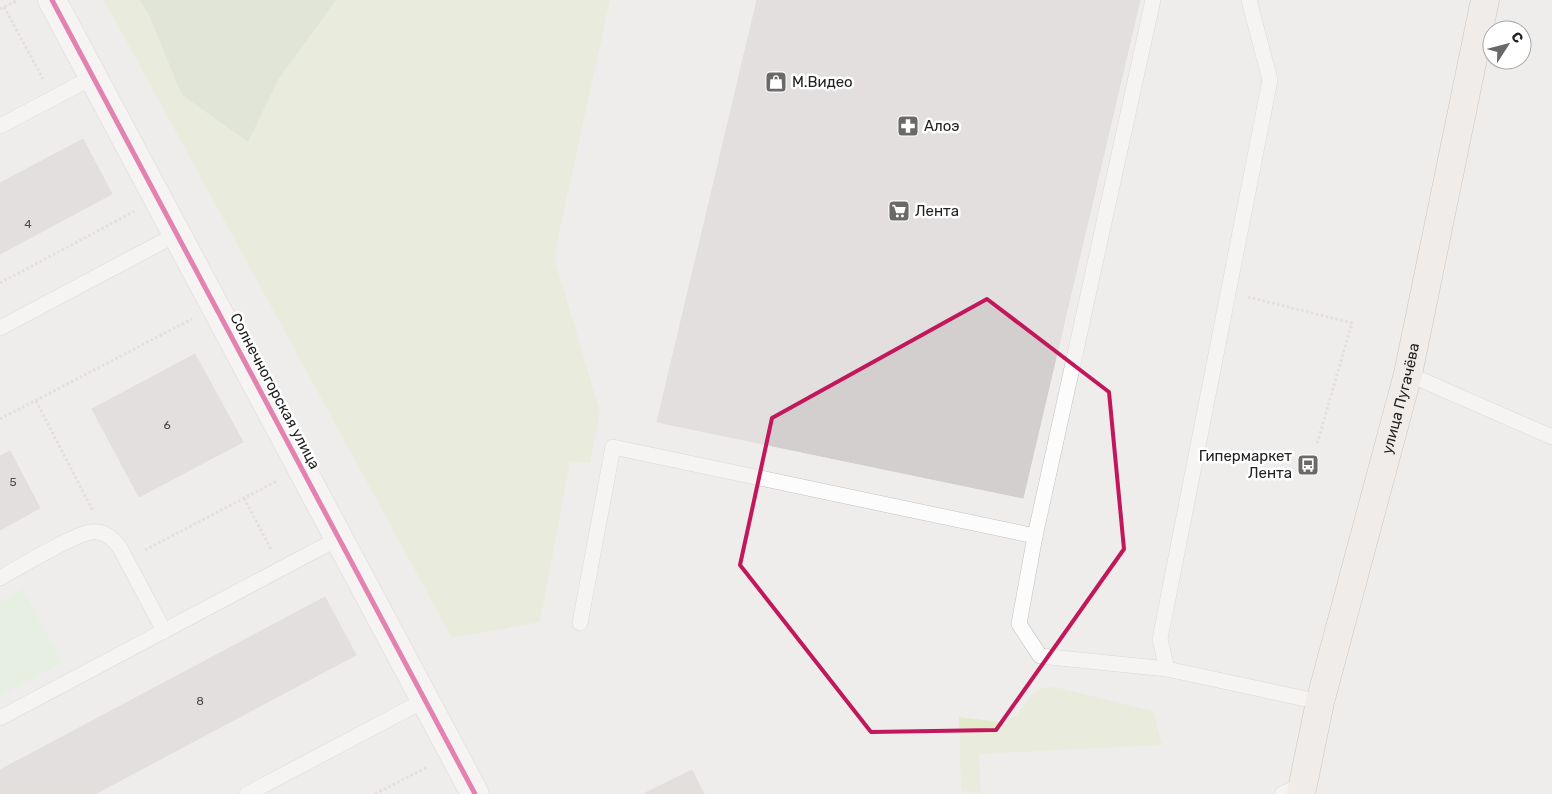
<svg xmlns="http://www.w3.org/2000/svg" width="1552" height="794" font-family="Rubik,sans-serif">
	<rect width="100%" height="100%" fill="#efedeb"/>
	<g fill="#e2eacc">
		<path d="M104,0H610L554,257L600,411L590,463L570,462L540,622L452,638Z"/>
		<path d="M1050,686L1153,711L1162,745L979,754L981,794L961,791L959,717L1000,722L1016,716L1035,691Z"/>
	</g>
	<path fill="#d0dbc2" d="M140,0H336L278,80L248,142L182,95L149,15Z"/>
	<path fill="#def2d9" d="M23,589L62,663L0,696V602Z"/>
	<g fill="#d2cfce" stroke="#d2cecc">
		<path d="M757,0H1140L1023,498L657,422Z"/>
		<path d="M83,139L112,194L0,254V183Z"/>
		<path d="M195,354L243,442L139,497L92,409Z"/>
		<path d="M10,451L40,508L0,530V456Z"/>
		<path d="M325,597L356,655L95,794H0V770Z"/>
		<path d="M692,770L704,794H646L645,793Z"/>
	</g>
	<g fill="none" stroke-linecap="round" stroke-linejoin="round">
		<g stroke="#c3c2c1" stroke-width="16">
			<g id="lane">
				<path d="M1249,0L1270,80L1160,639L1167,669L1320,702"/>
				<path d="M0,126L93,77"/>
				<path d="M0,328L177,234"/>
				<path d="M1408,374L1552,437"/>
				<path d="M1035,536L1019,624L1040,656L1167,669"/>
				<path d="M0,578C18,568 74,534 91,532C103,530 113,538 120,548L164,631"/>
				<path d="M580,623L613,447L1035,536L1153,0"/>
				<path d="M0,718L339,538"/>
				<path d="M247,794L425,700"/>
				<path d="M1282,794L1303,784"/>
			</g>
		</g>
		<g stroke="#c3c2c1" stroke-width="29">
			<path id="street" d="M52,0L475,794"/>
		</g>
		<g stroke="#a59688" stroke-width="29">
			<g id="primary">
				<path id="s1" d="M1301,794L1320,702L1408,374L1485,0"/>
			</g>
		</g>
		<g stroke="#dbcdce" stroke-width="3" stroke-dasharray="2.5 2.5" stroke-linecap="butt">
			<path d="M4,7L43,79"/>
			<path d="M0,9L18,0"/>
			<path d="M0,283L135,211"/>
			<path d="M1248,297L1352,323L1317,444"/>
			<path d="M36,401L93,511"/>
			<path d="M0,419L192,319"/>
			<path d="M244,498L272,551"/>
			<path d="M145,550L277,481"/>
			<path d="M375,794L427,767"/>
		</g>
		<use href="#lane" stroke="#fdfcfc" stroke-width="15"/>
		<use href="#street" stroke="#fdfcfc" stroke-width="28"/>
		<use href="#primary" stroke="#f1ebe8" stroke-width="28"/>
		<g stroke="#fff" stroke-width="8">
			<path id="cycleway" d="M52,0L475,794"/>
		</g>
		<use href="#cycleway" stroke="#d6006c" stroke-width="5"/>
	</g>
	<path d="M0 0H1552V794H0ZM987,299L1109,392L1124,549L996,730L871,732L740,565L772,418Z" fill="#efedeb" fill-opacity=".55" fill-rule="evenodd"/>
	<path fill="none" stroke="#c2185b" stroke-width="4" stroke-linejoin="round" d="M987,299L1109,392L1124,549L996,730L871,732L740,565L772,418Z"/>
	<defs>
		<g id="shop-square" transform="scale(1.125)"><rect x="-9" y="-9" width="18" height="18" rx="4" fill="#6a6968" stroke="#fff"/><path d="M-5-2.5h2.3a2.7 3.5 0 0 1 5.4 0H5L5.5 6h-11ZM-1.5-2.5h3a1.5 2.3 0 0 0-3 0Z" fill="#fff"/></g>
		<g id="pharmacy-square" transform="scale(1.125)"><rect x="-9" y="-9" width="18" height="18" rx="4" fill="#6a6968" stroke="#fff"/><path d="M-2-6h4v4h4v4h-4v4h-4v-4h-4v-4h4Z" fill="#fff"/></g>
		<g id="supermarket-square" transform="scale(1.125)"><rect x="-9" y="-9" width="18" height="18" rx="4" fill="#6a6968" stroke="#fff"/><path d="M-6-5.5h2.5l.6 2H6L4.5 2H-2.5L-4.4-4H-6ZM-1.5 3.2a1.3 1.3 0 1 0 .1 0ZM3 3.2a1.3 1.3 0 1 0 .1 0Z" fill="#fff"/></g>
		<g id="bus-square" transform="scale(1.125)"><rect x="-9" y="-9" width="18" height="18" rx="4" fill="#6a6968" stroke="#fff"/><path d="M-5-6H5V4H4V6H2V4H-2V6H-4V4H-5ZM-3.5-4V0h7V-4ZM-3.5 1.2v1.5H-2V1.2ZM2 1.2v1.5H3.5V1.2Z" fill="#fff"/></g>
	</defs>
	<g fill-rule="evenodd">
		<use href="#shop-square" x="776" y="82"/>
		<use href="#pharmacy-square" x="908" y="126"/>
		<use href="#supermarket-square" x="899" y="211"/>
		<use href="#bus-square" x="1308" y="465"/>
	</g>
	<g text-anchor="middle" dominant-baseline="central" stroke-width="5" stroke-linejoin="round" paint-order="stroke">
		<g font-size="12" fill="#4e4d4d">
			<text x="28" y="224">4</text>
			<text x="167" y="425">6</text>
			<text x="13" y="482">5</text>
			<text x="200" y="701">8</text>
		</g>
		<g font-size="15" fill="#222" stroke="#fff" text-anchor="start">
			<text x="792" y="82">М.Видео</text>
			<text x="924" y="126">Алоэ</text>
			<text x="915" y="211">Лента</text>
			<text x="1292" y="456" text-anchor="end">Гипермаркет<tspan x="1292" dy="17">Лента</tspan></text>
		</g>
		<g font-size="15" fill="#222" stroke="#fff">
			<text transform="translate(275 391) rotate(62)">Солнечногорская улица</text>
			<text stroke="none"><textPath href="#s1" startOffset="408">улица Пугачёва</textPath></text>
		</g>
	</g>
	<g transform="translate(1507 45) rotate(54)"><circle r="24" fill="#ffffff" stroke="#a7a7a7"/>
	<path d="M0-4L9 19L0 12L-9 19Z" fill="#6a6968"/>
	<text y="-8" font-size="14" font-weight="bold" text-anchor="middle" fill="#222222">С</text>
	</g>
</svg>
